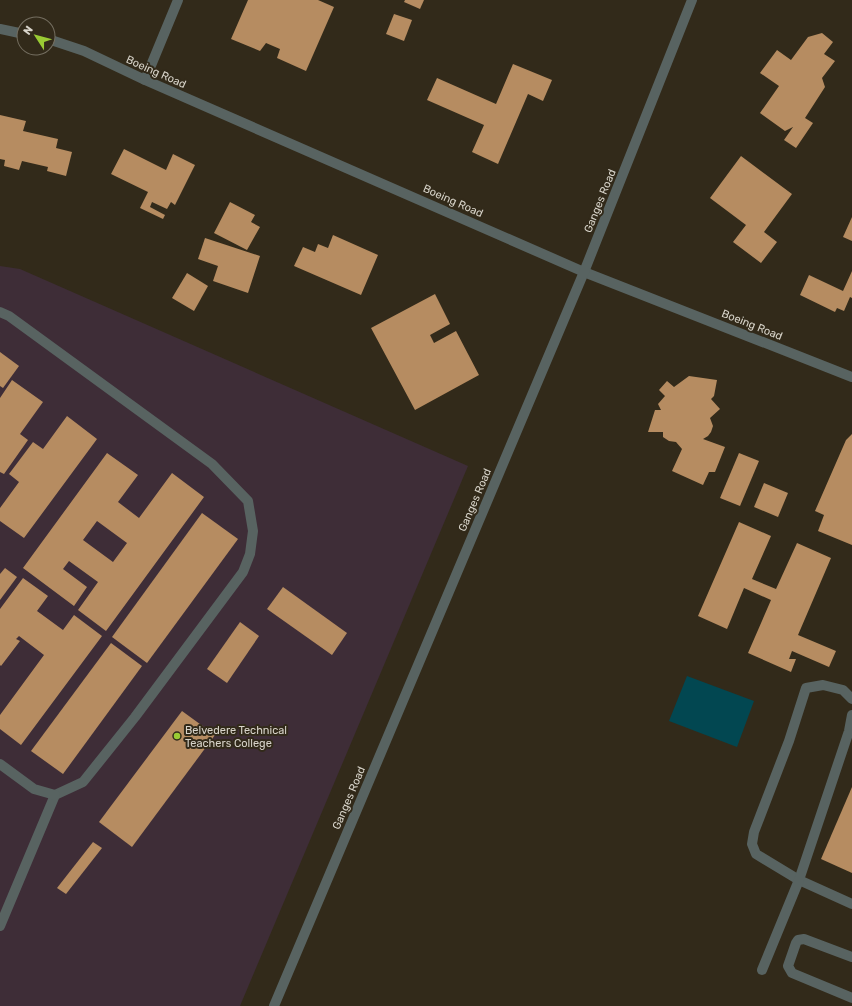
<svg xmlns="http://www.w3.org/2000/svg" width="852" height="1006" font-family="Rubik,sans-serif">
	<rect width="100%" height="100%" fill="#322a1a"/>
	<path fill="#3e2d37" d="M0,266L20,269L468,466L240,1006H0Z"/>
	<path fill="#024751" d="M687,676L754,701L737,747L669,721Z"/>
	<g fill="#b68c61" fill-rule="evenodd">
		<path d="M248,0H318L334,7L306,71L277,58L280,49L266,43L260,51L231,39Z"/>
		<path d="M405,0H424L420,9L404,2Z"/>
		<path d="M394,14L412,20L404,41L386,34Z"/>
		<path d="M822,33L833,42L824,54L835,61L822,78L825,87L805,118L813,123L796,148L784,140L793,127L785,131L760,113L779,86L760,73L777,50L791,60L808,37Z"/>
		<path d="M513,64L552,80L543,101L528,94L498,164L472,152L484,125L427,100L437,78L496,104Z"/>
		<path d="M0,115L26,121L23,131L58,139L56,148L72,152L66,176L47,171L48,167L22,161L19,170L4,166L5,160L0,159Z"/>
		<path d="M124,149L166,170L173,154L195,165L175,205L171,202L167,209L152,202L150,207L165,215L163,219L140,208L148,192L111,174Z"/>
		<path d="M741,156L792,194L764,232L777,242L761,263L733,242L746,225L710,198Z"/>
		<path d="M230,202L255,215L251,222L260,227L247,250L214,233Z"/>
		<path d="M852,217V241L843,237Z"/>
		<path d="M333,235L378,255L361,295L294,266L303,247L315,252L318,244L328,248Z"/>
		<path d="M205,238L260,256L248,293L213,281L218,266L198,259Z"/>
		<path d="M852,271V298L850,297L844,311L837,308L835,312L800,295L809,275L843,291Z"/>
		<path d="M187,273L208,286L194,311L172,298Z"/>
		<path d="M435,294L450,324L430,335L434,343L456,331L479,375L415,410L371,328Z"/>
		<path d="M0,352L19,366L3,388L0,386Z"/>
		<path d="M689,376L717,380L714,396L711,399L720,409L710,418L713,426L711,432L708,436L703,439L725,447L715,472H709L703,485L672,471L682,449L676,442L669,441L663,437V432H648L655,410H661L658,404L665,396L659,390L667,381L674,387Z"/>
		<path d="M12,380L43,402L20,434L28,440L4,474L0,472V398Z"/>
		<path d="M67,416L97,439L24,538L0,521V508L19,482L9,474L33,442L43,449Z"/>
		<path d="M852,434V545L818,531L824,515L815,511L846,440Z"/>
		<path d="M107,453L138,475L118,502L139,518L172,473L204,497L106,631L78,610L98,582L69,561L63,569L87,587L74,606L23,568ZM97,521L127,543L113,562L83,540Z"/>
		<path d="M739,453L759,461L740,506L720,498Z"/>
		<path d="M764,483L788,493L778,517L754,507Z"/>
		<path d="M202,513L238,539L147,663L112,637Z"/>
		<path d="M739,522L771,536L752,579L776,589L797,543L831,558L798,635L836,651L829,667L792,651L789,659H796L791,672L748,653L771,600L744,588L727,629L698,616Z"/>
		<path d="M5,568L17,577L0,600V574Z"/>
		<path d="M23,578L48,596L37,611L63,630L74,615L102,636L21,745L0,729V715L44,655L19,636L16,639L20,641L1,666L0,665V609Z"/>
		<path d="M283,587L347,633L332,655L267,609Z"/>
		<path d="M240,622L259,636L227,683L207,669Z"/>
		<path d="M111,643L142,666L63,774L31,751Z"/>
		<path d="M182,711L215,735L132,847L99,822Z"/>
		<path d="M852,787V873L821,859Z"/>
		<path d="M93,842L102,848L66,894L57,888Z"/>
	</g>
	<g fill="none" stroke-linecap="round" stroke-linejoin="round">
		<g stroke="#586361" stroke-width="10">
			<path d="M0,312L9,316L212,464L248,501L253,531L250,554L243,572L135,717L83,782L55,795L0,926"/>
			<path d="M852,699L843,690L823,685L806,688L789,741L754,832L752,844L756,854L799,880L852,904"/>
			<path d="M0,764L34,789L55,795"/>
			<path d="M852,957L804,939L798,940L796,943L788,966L792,973L852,998"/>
			<path d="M762,970L799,880L849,731L852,715"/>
		</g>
		<g stroke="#586361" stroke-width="10">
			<path d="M0,29L24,34"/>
			<path d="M48,39L84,51L145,80L584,272L852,377"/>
			<path d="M145,80L178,0"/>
		</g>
		<path stroke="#586361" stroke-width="10" d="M274,1006L584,272L692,0"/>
	</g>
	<circle fill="#9acb34" stroke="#322a1a" stroke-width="1.5" cx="177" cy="736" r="4"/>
	<g text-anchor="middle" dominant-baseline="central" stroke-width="4" stroke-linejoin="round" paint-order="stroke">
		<g font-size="11" fill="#d8d4ca" stroke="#322a1a">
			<text transform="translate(156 72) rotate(24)">Boeing Road</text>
			<text transform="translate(453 201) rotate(24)">Boeing Road</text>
			<text transform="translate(600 201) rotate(-68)">Ganges Road</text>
			<text transform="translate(752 325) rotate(22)">Boeing Road</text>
			<text transform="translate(475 500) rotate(-67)">Ganges Road</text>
			<text transform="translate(349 798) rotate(-67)">Ganges Road</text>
		</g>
		<g font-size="11" fill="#d8d4ca" stroke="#322a1a" text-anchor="start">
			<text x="185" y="730">Belvedere Technical<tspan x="185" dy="13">Teachers College</tspan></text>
		</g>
	</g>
	<g transform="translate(36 36) rotate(306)"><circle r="19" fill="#322a1a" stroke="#746e60"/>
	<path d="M0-3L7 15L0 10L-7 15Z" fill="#9acb34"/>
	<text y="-6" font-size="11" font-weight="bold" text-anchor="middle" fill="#d8d4ca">N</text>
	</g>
</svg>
